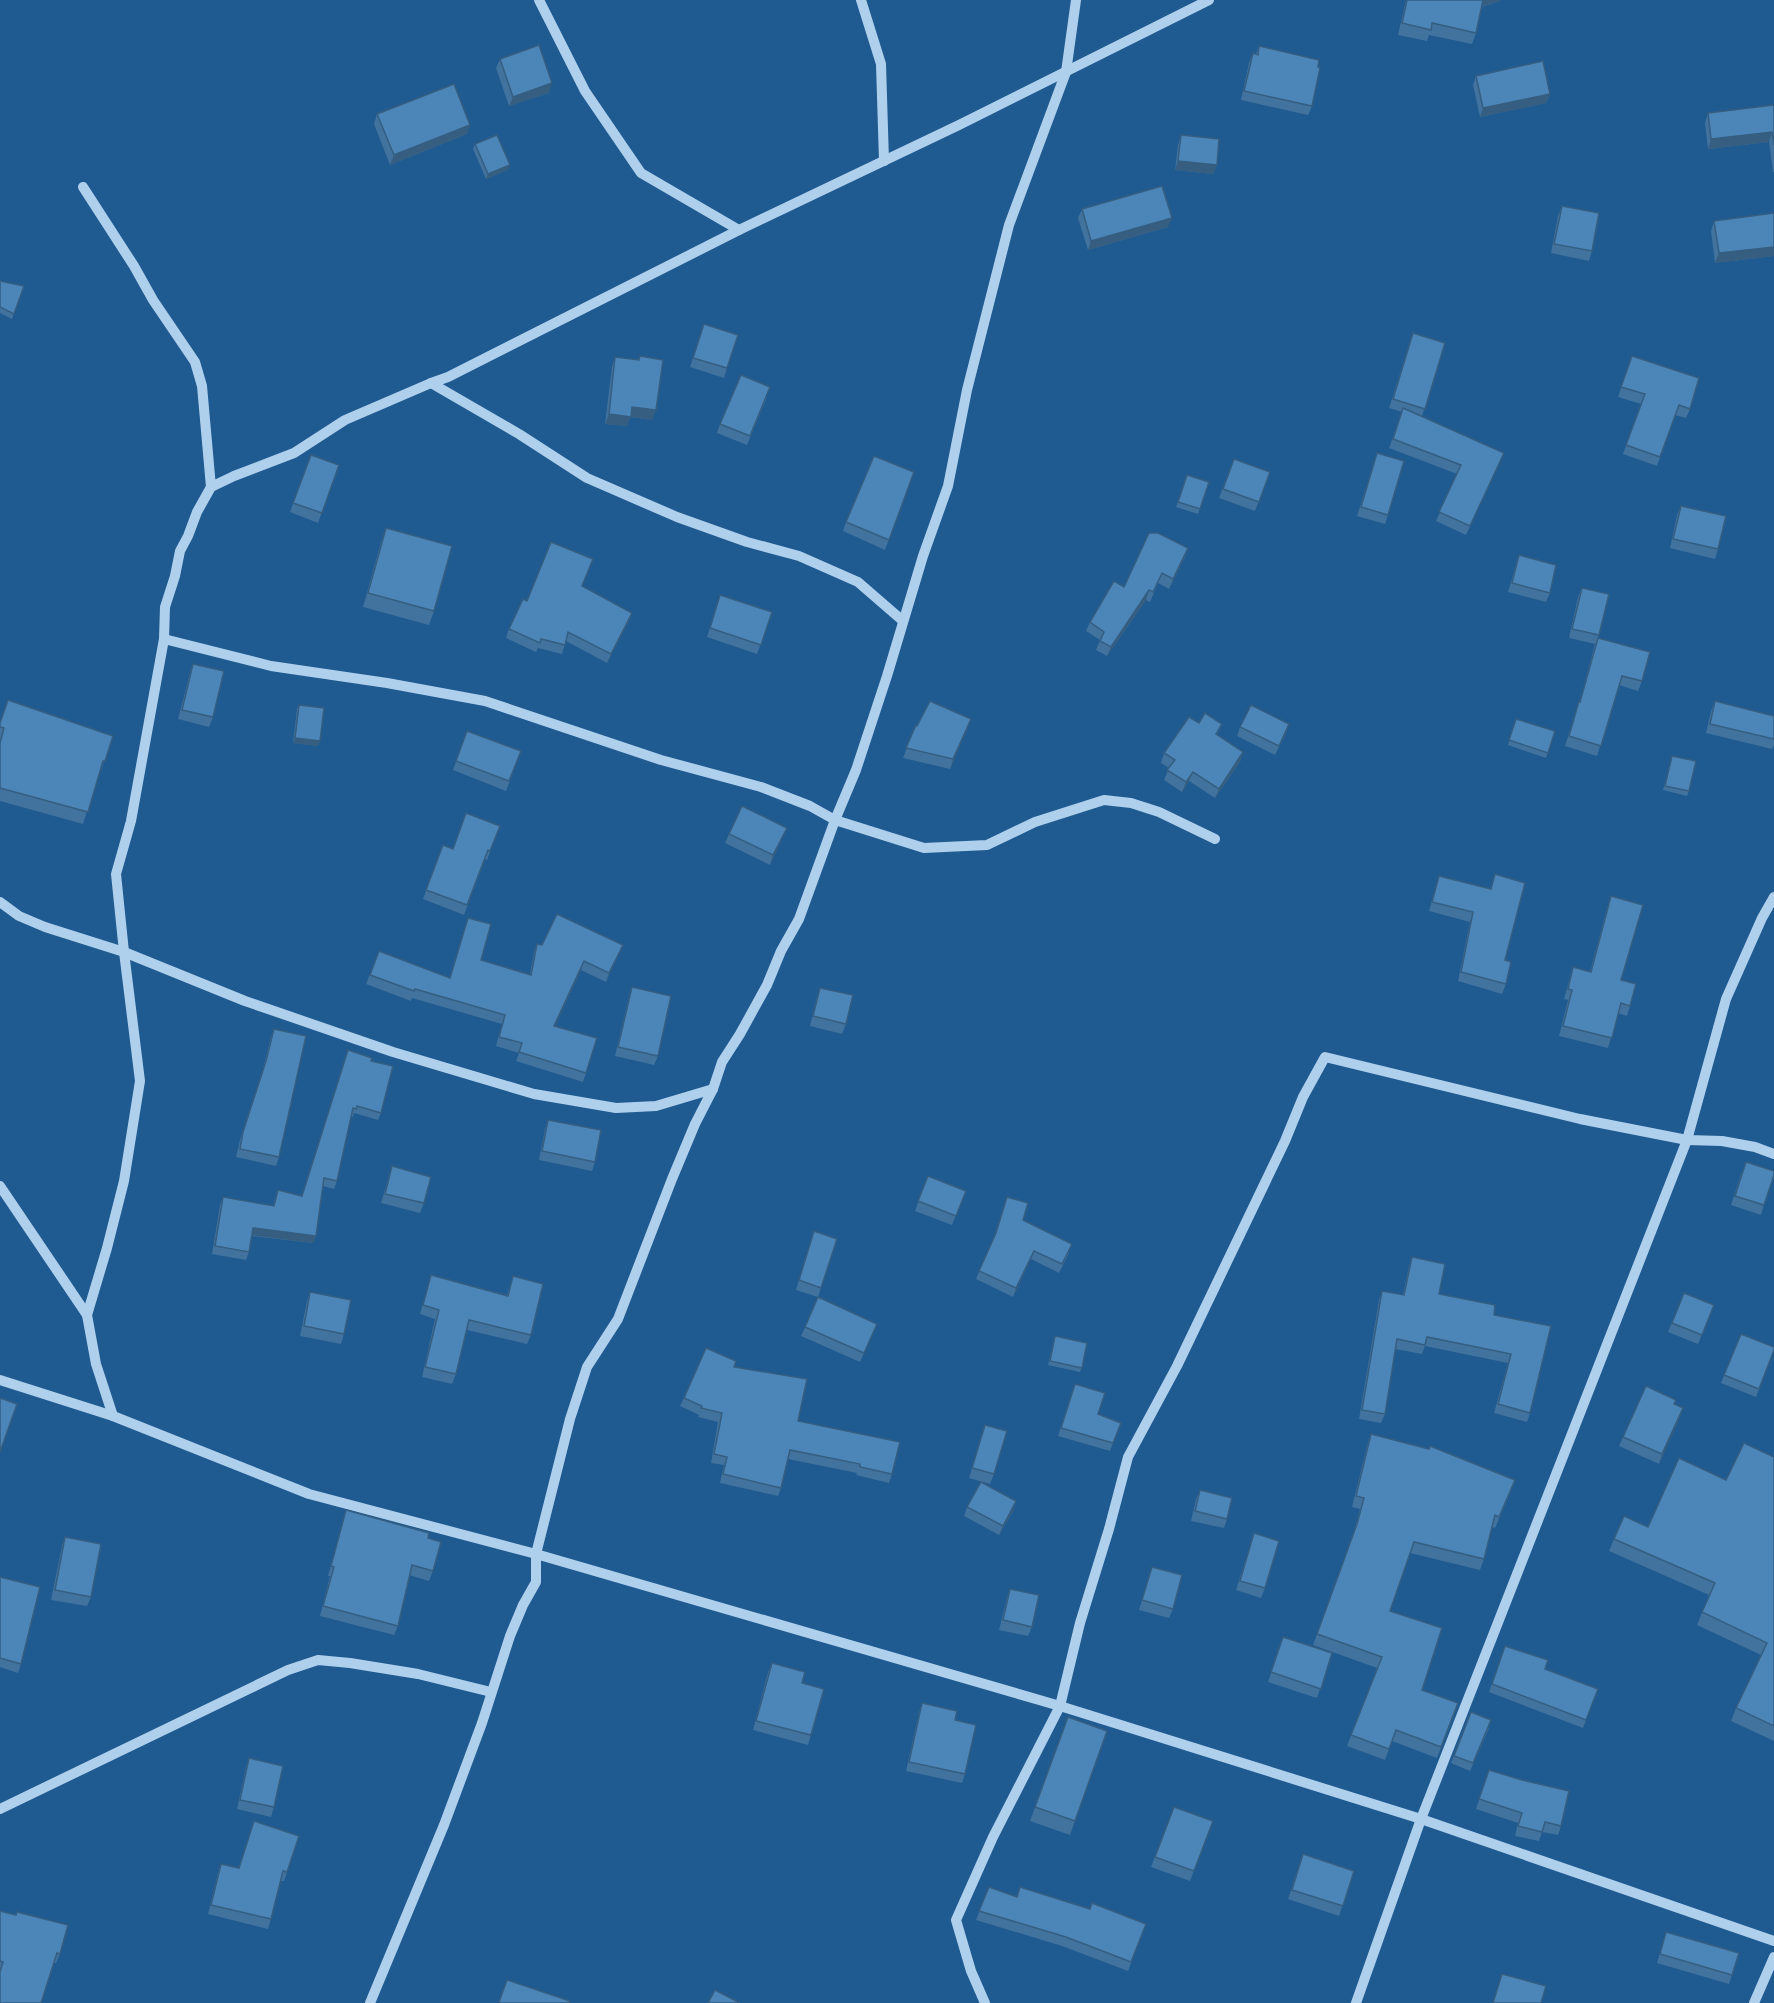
<svg xmlns="http://www.w3.org/2000/svg" width="1774" height="2003" font-family="'Open Sans',sans-serif">
	<rect width="100%" height="100%" fill="#1f5a90"/>
	<g fill="none" stroke-linecap="round" stroke-linejoin="round">
		<g stroke="#afd0ed" stroke-width="10">
			<path d="M539,0L585,91L641,173L739,230"/>
			<path d="M861,0L881,64L884,161"/>
			<path d="M83,187L134,266L153,300L195,362L202,386L211,487L197,512L188,536L180,551L175,576L165,607L164,639L131,821L116,874L124,952L140,1081L124,1181L107,1248L87,1315L96,1364L113,1416"/>
			<path d="M211,487L234,476L294,453L345,420L431,383"/>
			<path d="M903,621L858,582L799,556L747,542L677,517L587,478L519,434L431,383L448,377L739,230L959,125L1209,0"/>
			<path d="M164,639L271,666L387,683L485,701L661,760L761,787L810,806L835,820L924,848L987,845L1035,822L1104,800L1131,803L1159,812L1215,839"/>
			<path d="M0,902L19,916L45,927L124,952L245,1001L393,1052L534,1094L616,1108L656,1106L713,1089"/>
			<path d="M0,1186L87,1315"/>
			<path d="M0,1380L113,1416L309,1494L536,1554L1060,1706L1421,1819L1774,1941"/>
			<path d="M0,1809L288,1670L318,1660L350,1663L418,1674L491,1692"/>
			<path d="M370,2003L444,1825L482,1723L510,1636L523,1605L536,1582V1554L570,1419L587,1367L618,1319L672,1179L695,1124L713,1089L722,1062L740,1034L767,985L781,951L799,919L835,820L856,770L887,676L923,556L948,486L967,390L1009,225L1066,72L1076,0"/>
			<path d="M985,2003L971,1971L956,1920L993,1837L1060,1706L1080,1623L1109,1529L1128,1457L1177,1366L1285,1141L1303,1097L1325,1057L1580,1119L1687,1140L1722,1141L1755,1147L1774,1154"/>
			<path d="M1356,2003L1421,1819L1687,1140L1726,999L1762,918L1774,897"/>
			<path d="M1754,2003L1774,1957"/>
		</g>
	</g>
	<g fill="#41739e">
		<path d="M1406,0H1500V1L1482,7L1476,33L1472,44L1429,35L1427,41L1398,35Z"/>
		<path d="M1259,46L1318,67L1312,106L1308,115L1241,100L1249,63L1253,53L1256,54Z"/>
		<path d="M500,59L549,93L509,106L496,68Z"/>
		<path d="M1476,76L1550,94L1546,103L1480,117L1473,85Z"/>
		<path d="M1774,105V172H1773L1769,142L1708,149L1705,123L1708,113Z"/>
		<path d="M377,114L467,134L390,165L374,124Z"/>
		<path d="M1181,135L1217,165L1213,174L1175,170L1178,145Z"/>
		<path d="M475,144L508,170L486,179L473,149Z"/>
		<path d="M1562,206L1592,251L1589,261L1551,253L1558,216Z"/>
		<path d="M1082,209L1168,227L1088,250L1078,218Z"/>
		<path d="M1774,213V256L1715,263L1711,231L1714,221Z"/>
		<path d="M0,281L24,286L12,319L0,313Z"/>
		<path d="M704,324L727,368L724,378L690,367Z"/>
		<path d="M1410,343H1445L1422,416L1500,462L1466,535L1436,521L1457,474L1389,448L1402,412L1389,408Z"/>
		<path d="M640,356L652,420L630,417L627,426L605,424L612,367L615,357L638,360Z"/>
		<path d="M1632,356L1690,409L1686,418L1675,415L1657,466L1623,454L1641,404L1618,397Z"/>
		<path d="M767,397L747,445L717,433L720,424Z"/>
		<path d="M1377,453L1388,515L1385,524L1357,516Z"/>
		<path d="M311,455L339,465L318,523L290,512Z"/>
		<path d="M1234,459L1270,472L1255,511L1219,498Z"/>
		<path d="M914,472L885,550L843,531L846,522Z"/>
		<path d="M1187,475L1209,482L1198,514L1176,507Z"/>
		<path d="M1681,506L1718,549L1715,559L1670,548L1677,515Z"/>
		<path d="M386,528L434,611L429,625L363,607L381,542Z"/>
		<path d="M1188,548L1185,557L1169,589L1158,583L1150,602L1146,600L1107,656L1096,650L1100,640L1086,631L1090,622L1124,587Z"/>
		<path d="M1519,555L1550,593L1546,602L1508,592Z"/>
		<path d="M590,568L582,586L632,613L629,621L607,663L566,641L562,654L538,648L536,652L506,638L509,629L527,601Z"/>
		<path d="M1582,588L1599,635L1598,638L1642,681L1638,691L1619,685L1597,756L1565,746L1576,711L1580,701L1595,644L1569,638L1578,597Z"/>
		<path d="M720,595L772,612L757,654L707,637Z"/>
		<path d="M193,664L213,717L209,727L178,719L190,673Z"/>
		<path d="M1715,701L1774,716V745L1772,749L1706,733L1711,711Z"/>
		<path d="M299,705L320,741L318,746L293,743L297,709Z"/>
		<path d="M971,719L950,769L903,758L916,725L917,726Z"/>
		<path d="M1516,719L1555,731L1546,758L1508,745Z"/>
		<path d="M0,722L113,736L100,773H99L83,824L0,801Z"/>
		<path d="M1199,723L1222,724L1217,735L1243,752L1240,762L1215,798L1189,781L1182,792L1164,780L1169,768L1161,763L1164,753Z"/>
		<path d="M1289,724L1286,734L1275,755L1237,736L1240,727Z"/>
		<path d="M467,731L521,751L506,791L453,770Z"/>
		<path d="M1672,756L1689,791L1687,796L1663,790Z"/>
		<path d="M500,826L487,860L485,859L464,915L423,899L443,845L453,849Z"/>
		<path d="M729,834L783,837L770,865L725,843Z"/>
		<path d="M1495,874L1505,960L1506,984L1502,994L1458,981L1470,922L1429,911L1439,876L1490,889Z"/>
		<path d="M1611,896L1621,980L1630,1006L1627,1016L1618,1013L1608,1048L1559,1036L1568,1000L1564,999L1573,967L1590,972L1608,905Z"/>
		<path d="M468,918L481,960L530,974L534,953L537,944L619,954L606,982L581,970L555,1026L586,1073L583,1082L516,1061L519,1053L496,1046L502,1024L412,998L411,1001L366,984L379,951L450,978Z"/>
		<path d="M632,987L658,1056L654,1065L615,1056L629,997Z"/>
		<path d="M820,988L846,1024L842,1034L810,1026L817,997Z"/>
		<path d="M274,1029L279,1157L276,1166L236,1157L240,1140L263,1069L271,1037Z"/>
		<path d="M371,1061L381,1113L378,1120L354,1113L353,1117L351,1116L337,1181L334,1189L323,1186L313,1243L252,1236L249,1252L246,1260L212,1254L220,1205L223,1197L273,1206L278,1190L301,1196Z"/>
		<path d="M548,1120L595,1162L592,1171L539,1160L545,1129Z"/>
		<path d="M392,1166L424,1203L420,1213L381,1203Z"/>
		<path d="M1742,1171L1764,1205L1761,1215L1731,1205Z"/>
		<path d="M928,1176L966,1191L952,1225L915,1211Z"/>
		<path d="M1007,1197L1023,1220L1069,1253L1059,1273L1031,1259L1013,1297L976,1279L994,1237Z"/>
		<path d="M814,1231L821,1288L818,1297L796,1290Z"/>
		<path d="M1412,1257L1439,1294L1494,1315L1551,1326L1530,1413L1527,1422L1494,1413L1508,1363L1425,1346L1422,1354L1395,1349L1385,1414L1381,1423L1359,1419L1379,1300L1382,1291L1403,1295L1409,1266Z"/>
		<path d="M431,1275L507,1295L513,1276L531,1335L527,1344L467,1330L456,1374L452,1384L422,1377L435,1319L420,1314Z"/>
		<path d="M310,1292L344,1334L341,1344L300,1336L307,1301Z"/>
		<path d="M1684,1293L1714,1305L1698,1344L1668,1332Z"/>
		<path d="M877,1324L860,1362L801,1336L805,1327Z"/>
		<path d="M1741,1334L1774,1350L1756,1397L1721,1383Z"/>
		<path d="M1055,1336L1082,1368L1080,1372L1048,1365Z"/>
		<path d="M734,1367L798,1421L892,1474L889,1483L856,1475L857,1473L788,1459L781,1488L778,1496L720,1483L724,1465L711,1463L718,1422L698,1417L699,1415L680,1406L684,1398Z"/>
		<path d="M1072,1392L1098,1414L1121,1423L1110,1451L1058,1436Z"/>
		<path d="M1674,1404L1683,1408L1659,1464L1619,1446L1623,1437Z"/>
		<path d="M985,1425L994,1474L990,1484L969,1478Z"/>
		<path d="M1371,1434L1511,1491L1495,1528L1492,1527L1484,1559L1480,1570L1410,1553L1390,1611L1422,1690L1458,1703L1437,1758L1392,1741L1385,1760L1347,1746L1377,1668L1313,1645L1353,1536L1360,1509L1352,1507L1367,1446Z"/>
		<path d="M1774,1457V1741L1731,1721L1736,1708L1761,1655L1697,1625L1709,1595L1609,1551L1614,1539L1648,1527L1726,1480Z"/>
		<path d="M1200,1490L1227,1519L1224,1528L1191,1521L1196,1499Z"/>
		<path d="M1016,1501L1013,1511L999,1535L964,1516L967,1507Z"/>
		<path d="M346,1510L433,1571L429,1581L409,1575L398,1626L394,1635L320,1616L330,1576H328Z"/>
		<path d="M1254,1533L1265,1588L1261,1598L1236,1590Z"/>
		<path d="M65,1537L91,1597L87,1606L51,1600L62,1546Z"/>
		<path d="M1152,1567L1173,1609L1169,1618L1139,1610Z"/>
		<path d="M0,1577L21,1664L18,1673L0,1667Z"/>
		<path d="M1010,1589L1032,1627L1028,1636L999,1630L1007,1598Z"/>
		<path d="M1283,1637L1332,1653L1317,1698L1268,1682Z"/>
		<path d="M1505,1646L1545,1669L1598,1689L1583,1728L1489,1692Z"/>
		<path d="M772,1663L802,1683L811,1735L808,1745L753,1730L768,1672Z"/>
		<path d="M922,1703L955,1720L965,1774L962,1783L906,1771L919,1713Z"/>
		<path d="M1471,1712L1489,1728L1470,1771L1451,1763Z"/>
		<path d="M1068,1717L1107,1731L1070,1835L1030,1821Z"/>
		<path d="M249,1758L274,1807L271,1817L237,1809L246,1768Z"/>
		<path d="M1489,1770L1561,1826L1558,1835L1542,1832L1539,1841L1515,1836L1518,1823L1476,1809Z"/>
		<path d="M1174,1807L1213,1821L1190,1881L1151,1867Z"/>
		<path d="M254,1821L299,1836L284,1881H281L271,1919L268,1929L208,1914L218,1873L221,1864L239,1868Z"/>
		<path d="M1303,1854L1354,1871L1339,1916L1288,1899Z"/>
		<path d="M989,1887L1016,1897L1090,1909L1146,1924L1128,1971L1062,1946L976,1920Z"/>
		<path d="M0,1911L60,1954L56,1963H54L0,2003Z"/>
		<path d="M1666,1932L1732,1975L1729,1984L1657,1963Z"/>
	</g>
	<g fill="#355e81">
		<path d="M1483,0H1500V1L1480,7Z"/>
		<path d="M552,83L549,93L509,106L513,97Z"/>
		<path d="M1550,94L1546,103L1480,117L1483,108Z"/>
		<path d="M470,125L467,134L390,165L394,155Z"/>
		<path d="M1772,132L1769,142L1708,149L1711,139Z"/>
		<path d="M1178,161L1217,165L1213,174L1175,170Z"/>
		<path d="M510,165L508,170L486,179L488,174Z"/>
		<path d="M1172,218L1168,227L1088,250L1091,241Z"/>
		<path d="M1774,247V256L1715,263L1719,253Z"/>
		<path d="M632,407L656,410L652,420L630,417L627,426L605,424L609,414Z"/>
		<path d="M1188,548L1185,557L1169,589L1173,579Z"/>
		<path d="M1149,590L1146,600L1107,656L1111,647Z"/>
		<path d="M632,613L629,621L607,663L611,654Z"/>
		<path d="M971,719L968,728L950,769L953,759Z"/>
		<path d="M1289,724L1286,734L1275,755L1279,746Z"/>
		<path d="M295,738L320,741L318,746L293,743Z"/>
		<path d="M1243,752L1240,762L1215,798L1219,789Z"/>
		<path d="M1193,772L1189,781L1182,792L1186,782Z"/>
		<path d="M787,828L783,837L770,865L773,855Z"/>
		<path d="M623,945L619,954L606,982L609,973Z"/>
		<path d="M584,961L581,970L551,1035L554,1026Z"/>
		<path d="M253,1228L316,1236L313,1243L251,1235Z"/>
		<path d="M1034,1251L1031,1259L1013,1297L1016,1288Z"/>
		<path d="M1683,1408L1680,1418L1659,1464L1662,1454Z"/>
		<path d="M1016,1501L1013,1511L999,1535L1003,1526Z"/>
	</g>
	<g fill="#4c86b8" stroke="#355e81" stroke-width="1.5">
		<path d="M1407,0H1483L1476,33L1432,23L1431,30L1402,23Z"/>
		<path d="M539,45L552,83L513,97L500,59Z"/>
		<path d="M1259,46L1319,60L1318,67L1320,68L1312,106L1244,91L1253,53L1258,55Z"/>
		<path d="M1543,61L1550,94L1483,108L1476,76Z"/>
		<path d="M454,84L470,125L394,155L377,114Z"/>
		<path d="M1774,105V145L1772,132L1711,139L1708,113Z"/>
		<path d="M497,135L510,165L488,174L475,144Z"/>
		<path d="M1181,135L1219,139L1217,165L1178,161Z"/>
		<path d="M1162,186L1172,218L1091,241L1082,209Z"/>
		<path d="M1562,206L1599,213L1592,251L1554,244Z"/>
		<path d="M1774,213V247L1719,253L1714,221Z"/>
		<path d="M0,281L24,286L14,314L0,307Z"/>
		<path d="M704,324L738,335L727,368L693,358Z"/>
		<path d="M1413,333L1445,343L1425,409L1393,399Z"/>
		<path d="M640,356L663,360L656,410L632,407L631,417L609,414L615,357L639,360Z"/>
		<path d="M1632,356L1699,378L1690,409L1679,405L1660,457L1626,445L1645,394L1621,387Z"/>
		<path d="M741,375L770,387L750,436L720,424Z"/>
		<path d="M1403,408L1504,453L1470,526L1439,512L1461,465L1393,439Z"/>
		<path d="M1377,453L1404,461L1388,515L1361,507Z"/>
		<path d="M311,455L339,465L322,513L293,503Z"/>
		<path d="M874,456L914,472L889,540L846,522Z"/>
		<path d="M1234,459L1270,472L1259,502L1223,489Z"/>
		<path d="M1187,475L1209,482L1200,509L1178,502Z"/>
		<path d="M1681,506L1726,516L1718,549L1673,539Z"/>
		<path d="M386,528L452,546L434,611L368,593Z"/>
		<path d="M1149,533H1158L1188,548L1173,579L1162,573L1153,592L1149,590L1111,647L1100,641L1104,632L1090,622L1114,581L1124,587Z"/>
		<path d="M551,542L593,559L582,586L632,613L611,654L568,632L565,645L541,639L540,643L509,629L523,599L527,601Z"/>
		<path d="M1519,555L1556,565L1550,593L1512,583Z"/>
		<path d="M1582,588L1609,594L1599,635L1572,629Z"/>
		<path d="M720,595L772,612L761,645L710,628Z"/>
		<path d="M1598,638L1650,652L1642,681L1622,676L1601,746L1569,736L1579,701L1580,702Z"/>
		<path d="M193,664L224,671L213,717L182,710Z"/>
		<path d="M8,700L113,736L105,761H103L88,812L0,788V743L4,728L0,727V723Z"/>
		<path d="M930,701L971,719L953,759L906,748L916,725L917,726Z"/>
		<path d="M1715,701L1774,716V739L1710,724Z"/>
		<path d="M299,705L324,708L320,741L295,738Z"/>
		<path d="M1251,705L1289,724L1279,746L1240,727Z"/>
		<path d="M1205,713L1222,724L1216,734L1243,752L1219,789L1193,772L1186,782L1167,770L1175,760L1164,753L1189,717L1199,723Z"/>
		<path d="M1516,719L1555,731L1548,753L1509,740Z"/>
		<path d="M467,731L521,751L509,781L456,761Z"/>
		<path d="M1672,756L1696,761L1689,791L1665,786Z"/>
		<path d="M742,806L787,828L773,855L729,834Z"/>
		<path d="M466,813L500,826L490,851L488,850L467,905L426,890L443,845L453,849Z"/>
		<path d="M1495,874L1525,883L1505,960L1511,962L1506,984L1461,972L1473,912L1432,902L1439,876L1491,889Z"/>
		<path d="M1611,896L1643,905L1621,980L1636,984L1630,1006L1621,1003L1612,1038L1563,1026L1572,990L1568,989L1573,967L1591,972Z"/>
		<path d="M557,914L623,945L609,973L584,961L554,1026L597,1038L586,1073L519,1052L522,1043L499,1037L505,1015L415,989L414,991L370,975L379,951L450,978L468,918L491,924L481,960L531,975L537,944L542,945Z"/>
		<path d="M632,987L671,996L658,1056L618,1047Z"/>
		<path d="M820,988L853,995L846,1024L813,1016Z"/>
		<path d="M274,1029L306,1036L279,1157L240,1149L243,1132L266,1061Z"/>
		<path d="M348,1050L372,1058L371,1061L393,1066L381,1113L357,1106L356,1109L353,1108L337,1181L324,1178L316,1236L253,1228L249,1252L215,1246L223,1197L274,1206L278,1190L302,1196Z"/>
		<path d="M548,1120L601,1130L595,1162L542,1151Z"/>
		<path d="M1746,1162L1774,1171V1175L1764,1205L1735,1196Z"/>
		<path d="M392,1166L431,1177L424,1203L385,1194Z"/>
		<path d="M928,1176L966,1191L956,1216L918,1201Z"/>
		<path d="M1007,1197L1028,1203L1023,1220L1072,1244L1062,1264L1034,1251L1016,1288L979,1271L996,1233Z"/>
		<path d="M814,1231L837,1239L821,1288L799,1280Z"/>
		<path d="M1412,1257L1445,1264L1439,1294L1495,1305L1494,1315L1551,1326L1530,1413L1498,1404L1511,1354L1427,1337L1425,1345L1397,1339L1385,1414L1362,1410L1382,1291L1404,1295Z"/>
		<path d="M431,1275L508,1296L513,1276L543,1284L531,1335L469,1320L456,1374L425,1367L439,1310L423,1305Z"/>
		<path d="M310,1292L351,1300L344,1334L304,1326Z"/>
		<path d="M1684,1293L1714,1305L1702,1335L1672,1323Z"/>
		<path d="M818,1297L877,1324L864,1353L805,1327Z"/>
		<path d="M1741,1334L1774,1347V1350L1759,1389L1724,1375Z"/>
		<path d="M1055,1336L1087,1343L1082,1368L1050,1361Z"/>
		<path d="M706,1348L736,1361L734,1367L807,1379L798,1421L900,1442L892,1474L860,1467V1464L790,1450L781,1488L723,1474L727,1457L714,1454L722,1413L701,1408L702,1406L684,1398Z"/>
		<path d="M1075,1384L1105,1393L1098,1414L1121,1423L1113,1443L1061,1428Z"/>
		<path d="M1646,1386L1676,1400L1674,1404L1683,1408L1662,1454L1623,1437Z"/>
		<path d="M0,1398L17,1404L0,1452Z"/>
		<path d="M985,1425L1007,1431L994,1474L972,1468Z"/>
		<path d="M1371,1434L1429,1449L1430,1446L1515,1480L1499,1517L1495,1515L1484,1559L1414,1542L1390,1611L1442,1628L1422,1690L1458,1703L1441,1747L1396,1730L1389,1749L1351,1735L1382,1657L1317,1634L1357,1524L1364,1498L1356,1496Z"/>
		<path d="M1744,1443L1774,1457V1726L1736,1708L1767,1643L1702,1612L1715,1583L1614,1539L1624,1516L1648,1527L1679,1458L1726,1480Z"/>
		<path d="M981,1482L1016,1501L1003,1526L967,1507Z"/>
		<path d="M1200,1490L1232,1498L1227,1519L1195,1511Z"/>
		<path d="M346,1510L429,1533L428,1538L441,1542L433,1571L412,1565L398,1626L323,1606L334,1567L331,1566Z"/>
		<path d="M1254,1533L1279,1541L1265,1588L1240,1581Z"/>
		<path d="M65,1537L101,1544L91,1597L55,1590Z"/>
		<path d="M1152,1567L1182,1575L1173,1609L1142,1600Z"/>
		<path d="M0,1577L40,1587L21,1664L0,1658Z"/>
		<path d="M1010,1589L1039,1595L1032,1627L1003,1620Z"/>
		<path d="M1283,1637L1332,1653L1321,1689L1271,1672Z"/>
		<path d="M1505,1646L1548,1660L1545,1669L1598,1689L1586,1720L1492,1684Z"/>
		<path d="M772,1663L805,1672L802,1683L824,1689L811,1735L756,1721Z"/>
		<path d="M922,1703L957,1711L955,1720L976,1725L965,1774L909,1762Z"/>
		<path d="M1471,1712L1491,1720L1473,1763L1454,1756Z"/>
		<path d="M1068,1717L1107,1731L1075,1821L1035,1807Z"/>
		<path d="M249,1758L283,1766L274,1807L240,1800Z"/>
		<path d="M1489,1770L1522,1780L1569,1791L1561,1826L1545,1822L1542,1832L1518,1826L1522,1813L1479,1799Z"/>
		<path d="M1174,1807L1213,1821L1194,1871L1155,1857Z"/>
		<path d="M254,1821L299,1836L287,1872L283,1871L271,1919L211,1905L221,1864L239,1868Z"/>
		<path d="M1303,1854L1354,1871L1343,1906L1292,1890Z"/>
		<path d="M989,1887L1017,1897L1020,1887L1090,1909L1092,1903L1146,1924L1131,1962L1066,1937L979,1911Z"/>
		<path d="M0,1911L16,1915L17,1912L68,1925L60,1954L57,1953L41,2003H0V1972L3,1962L0,1961Z"/>
		<path d="M1666,1932L1739,1953L1732,1975L1660,1954Z"/>
		<path d="M1502,1974L1546,1986L1541,2003H1493Z"/>
		<path d="M507,1980L570,2001L569,2003H501L499,2002Z"/>
		<path d="M715,1990L740,2003H708Z"/>
	</g>
</svg>
